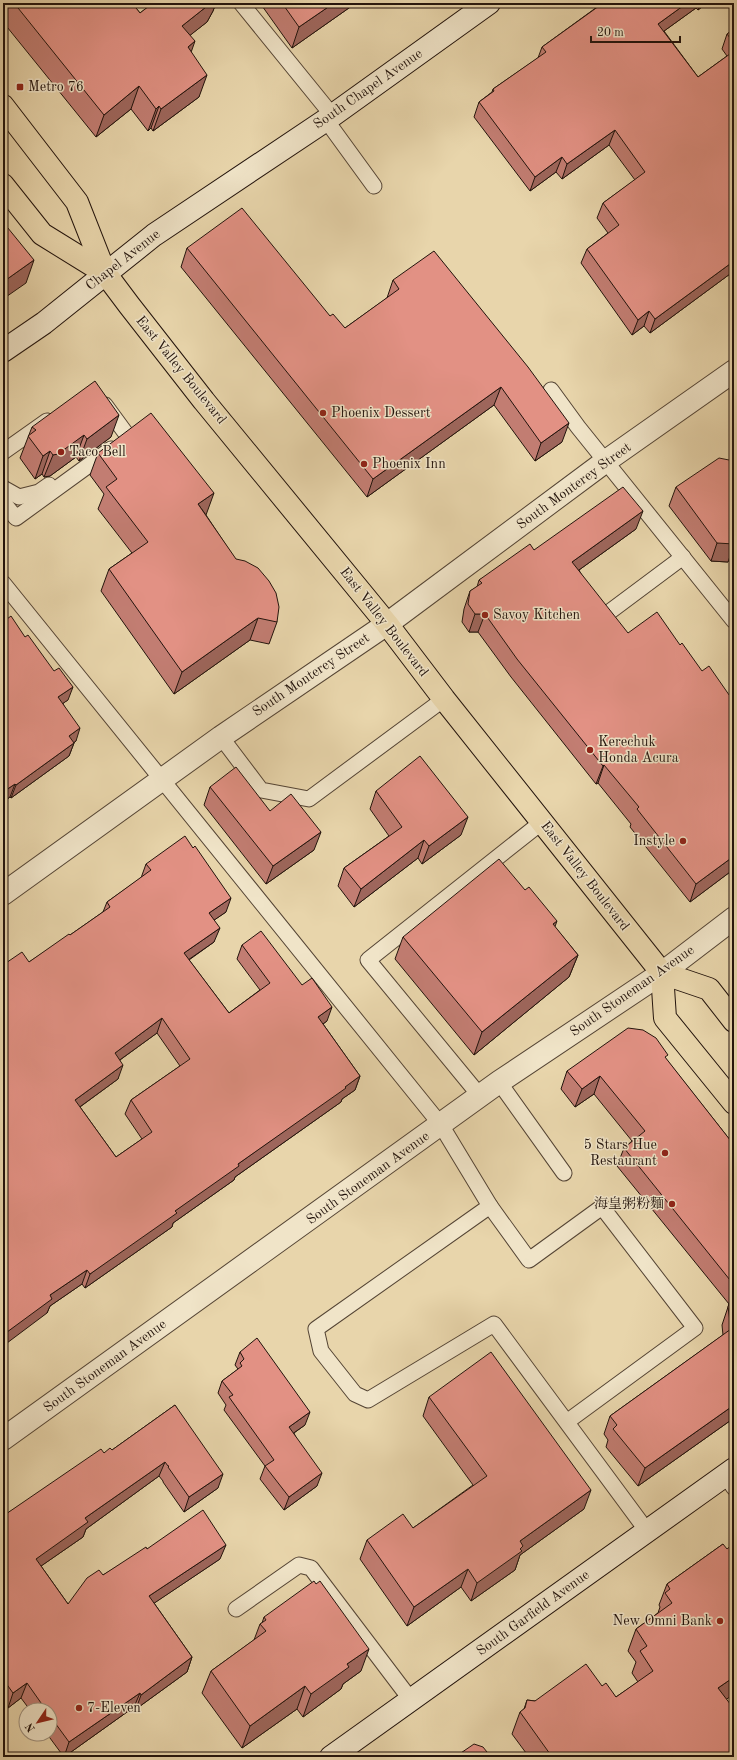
<svg xmlns="http://www.w3.org/2000/svg" width="737" height="1760" font-family="'Old Standard TT','Noto Serif SC',serif">
	<rect width="100%" height="100%" fill="#e8d5ab"/>
	<filter id="stains"><feTurbulence type="fractalNoise" baseFrequency=".005" numOctaves="4"/><feColorMatrix values="0 0 0 0 .2 0 0 0 0 .09 0 0 0 0 .02 0 0 0 .5 -.17"/></filter>
	<radialGradient id="worn" r=".72"><stop offset=".6" stop-color="#630" stop-opacity="0"/><stop offset="1" stop-color="#630" stop-opacity=".3"/></radialGradient>
	<g fill="none" stroke-linecap="round" stroke-linejoin="round">
		<g stroke="#544434" stroke-width="17">
			<g id="lane">
				<path d="M241,3L332,115"/>
				<path d="M326,120L374,186"/>
				<path d="M551,390L578,427L734,621"/>
				<path d="M105,405L127,435"/>
				<path d="M3,452L47,421"/>
				<path d="M3,488L19,497L39,492L49,485"/>
				<path d="M3,502L16,518L111,449"/>
				<path d="M3,583L441,1125L490,1206L316,1329L321,1351L355,1394L368,1400L494,1324L647,1531"/>
				<path d="M608,613L683,557"/>
				<path d="M221,737L261,790L309,799L444,699"/>
				<path d="M499,1082L564,1173"/>
				<path d="M480,1096L368,960L542,822"/>
				<path d="M490,1206L529,1260L602,1207L695,1328L568,1421"/>
				<path d="M725,1475L734,1488"/>
				<path d="M236,1609L299,1565L311,1568L411,1700"/>
			</g>
		</g>
		<g stroke="#544434" stroke-width="24">
			<g id="street">
				<path d="M3,894L221,737L387,624L606,461L734,371"/>
				<path d="M3,1439L499,1082L662,973L734,918"/>
			</g>
		</g>
		<g stroke="#22130c" stroke-width="24">
			<g id="secondary">
				<path d="M3,351L44,323L154,235L326,120L489,3"/>
				<path d="M331,1757L734,1469"/>
			</g>
		</g>
		<g stroke="#22130c" stroke-width="24">
			<g id="primary">
				<path d="M3,106L77,202L105,273L129,305L204,401L387,624L444,699L662,973L709,989L734,1021"/>
				<path d="M3,185L42,234L105,273"/>
				<path d="M662,973L665,1018L734,1103"/>
			</g>
		</g>
		<use href="#lane" stroke="#f0e4c8" stroke-width="15"/>
		<use href="#street" stroke="#f0e4c8" stroke-width="22"/>
		<use href="#secondary" stroke="#f0e4c8" stroke-width="22"/>
		<use href="#primary" stroke="#e8d5ab" stroke-width="22"/>
	</g>
	<g fill="#c27d72" stroke="#22130c" fill-rule="evenodd">
		<path d="M3,3H132L140,13L153,3H216L213,11L207,22L190,35L191,52L199,97L153,131L151,128L148,131L131,109L96,137L3,22Z"/>
		<path d="M260,3H356L292,48Z"/>
		<path d="M600,3H707L698,10L696,8L664,31L698,77L727,56L722,49L727,34L734,29V271L650,333L644,326L632,335L581,263L587,249L608,233L597,218L603,203L635,180L609,145L562,179L556,172L530,191L474,117L479,102L492,92L493,89L538,58L542,47L597,7L598,5Z"/>
		<path d="M730,3H734V9Z"/>
		<path d="M187,248L330,316L345,328L387,298L393,280L562,442L535,461L494,405L367,497L181,267Z"/>
		<path d="M32,427L111,437L79,461L76,457L50,476L44,477L42,474L35,479L20,458Z"/>
		<path d="M98,453L206,515L277,622L269,644L250,640L174,694L101,591L109,569L132,553L98,509L104,494L90,475Z"/>
		<path d="M676,487L732,550L728,562L711,561L669,506Z"/>
		<path d="M636,529L579,570L734,869L690,902L630,827L631,824L598,783L596,784L511,677L478,632H469L462,622L464,609L470,591L477,587L479,580L534,550Z"/>
		<path d="M3,622L68,700L63,703L76,741L74,743L69,756L11,798L10,797L3,802Z"/>
		<path d="M210,787L270,811L314,850L266,884L204,805Z"/>
		<path d="M376,791L461,835L422,864L418,858L354,907L338,886L344,868L389,836L370,809Z"/>
		<path d="M146,864L226,912L214,920V942L189,960L229,1013L260,990L237,959L242,945L327,1021L323,1024L360,1076L355,1090L342,1099L341,1102L235,1177L234,1180L173,1223L172,1227L85,1288L82,1284L50,1306L47,1313L29,962L70,935L103,912L107,902L141,878ZM157,1033L180,1066L131,1100L125,1114L142,1139L116,1157L80,1107L118,1079L120,1060Z"/>
		<path d="M555,927L578,955L569,977L474,1055L395,959L403,937Z"/>
		<path d="M666,1059L734,1145V1418L638,1486L606,1447L608,1440L604,1434L610,1416L723,1335L722,1325L729,1304L617,1166L624,1148L632,1141L594,1094L575,1107L561,1089L567,1071Z"/>
		<path d="M240,1352L305,1425L294,1433L317,1486L284,1510L260,1479L265,1466L224,1410L226,1405L218,1393L222,1381L237,1370L238,1369L235,1365Z"/>
		<path d="M429,1397L584,1509L520,1555L515,1570L471,1601L461,1587L407,1626L360,1559L367,1540L413,1528L473,1485L423,1416Z"/>
		<path d="M175,1405L218,1488L184,1512L163,1482V1481L159,1476L86,1529L83,1537L41,1566L68,1604L103,1575L147,1549L220,1559L154,1603L192,1657L187,1672L136,1709L134,1707L64,1757L47,1734H50V1710H30L21,1698L8,1708L3,1701V1516L104,1453L112,1450Z"/>
		<path d="M723,1544L726,1699L734,1757H529L512,1734L520,1712L524,1709L527,1700L535,1701L602,1686L616,1697L638,1682L632,1673L636,1662L628,1651L636,1629L658,1613L660,1607L659,1605L667,1584Z"/>
		<path d="M264,1617L361,1671L343,1684L341,1689L303,1717L297,1709L242,1748L202,1693L211,1671L254,1640L260,1624L262,1623Z"/>
	</g>
	<g fill="#9e665c" stroke="#22130c">
		<path d="M211,3H216L213,11L207,22L174,48L182,26Z"/>
		<path d="M334,3H356L292,48L299,27Z"/>
		<path d="M687,3H697L696,8L653,39L658,24Z"/>
		<path d="M700,3H707L698,10Z"/>
		<path d="M195,41L187,64L188,47Z"/>
		<path d="M207,75L199,97L153,131L161,109Z"/>
		<path d="M139,86L131,109L96,137L104,115Z"/>
		<path d="M159,106L151,128L148,131L156,109Z"/>
		<path d="M615,130L609,145L562,179L567,164Z"/>
		<path d="M562,157L556,172L530,191L535,177Z"/>
		<path d="M34,260L26,283L3,299V282Z"/>
		<path d="M734,261V271L650,333L655,319Z"/>
		<path d="M649,311L644,326L632,335L638,320Z"/>
		<path d="M501,387L494,405L367,497L373,479Z"/>
		<path d="M119,415L111,437L79,461L87,439Z"/>
		<path d="M569,423L562,442L535,461L541,443Z"/>
		<path d="M84,435L76,457L50,476L44,477L53,455Z"/>
		<path d="M50,451L42,474L35,479L43,456Z"/>
		<path d="M214,493L206,515L198,504Z"/>
		<path d="M643,511L636,529L565,580L572,562Z"/>
		<path d="M734,539V549L732,550L728,562L711,561L717,543Z"/>
		<path d="M475,614H485L478,632H469Z"/>
		<path d="M258,618L250,640L174,694L182,672Z"/>
		<path d="M73,687L68,700L53,710L58,697Z"/>
		<path d="M80,728L76,741L65,749L69,736Z"/>
		<path d="M74,743L69,756L11,798L16,785Z"/>
		<path d="M604,765L598,783L596,784L603,766Z"/>
		<path d="M15,784L10,797L3,802V792Z"/>
		<path d="M468,817L461,835L422,864L429,846Z"/>
		<path d="M321,832L314,850L266,884L273,866Z"/>
		<path d="M424,840L418,858L354,907L361,889Z"/>
		<path d="M734,856V869L690,902L696,884Z"/>
		<path d="M231,898L226,912L204,927L209,913Z"/>
		<path d="M557,921L549,943L553,924Z"/>
		<path d="M220,928L214,942L178,967L184,953Z"/>
		<path d="M578,955L569,977L474,1055L482,1032Z"/>
		<path d="M332,1007L327,1021L313,1031L318,1017Z"/>
		<path d="M162,1018L157,1033L110,1067L115,1053Z"/>
		<path d="M123,1065L118,1079L70,1114L75,1100Z"/>
		<path d="M360,1076L355,1090L342,1099L341,1102L235,1177L234,1180L173,1223L172,1227L85,1288L90,1274L238,1164Z"/>
		<path d="M600,1076L594,1094L575,1107L582,1089Z"/>
		<path d="M87,1270L82,1284L50,1306L47,1313L3,1346V1335L50,1295Z"/>
		<path d="M734,1405V1418L638,1486L645,1468Z"/>
		<path d="M310,1412L305,1425L285,1439L289,1427Z"/>
		<path d="M165,1462L159,1476L86,1529L83,1537L31,1573L36,1559L85,1518Z"/>
		<path d="M322,1473L317,1486L284,1510L289,1497Z"/>
		<path d="M223,1474L218,1488L184,1512L189,1497Z"/>
		<path d="M591,1490L584,1509L520,1555L515,1570L471,1601L477,1583L520,1541Z"/>
		<path d="M226,1545L220,1559L144,1610L149,1596Z"/>
		<path d="M468,1569L461,1587L407,1626L414,1607Z"/>
		<path d="M369,1649L361,1671L343,1684L341,1689L303,1717L311,1694L347,1664Z"/>
		<path d="M192,1657L187,1672L136,1709L141,1695Z"/>
		<path d="M734,1677V1694L711,1710L718,1688Z"/>
		<path d="M27,1683L21,1698L8,1708L13,1693Z"/>
		<path d="M305,1686L297,1709L242,1748L250,1726Z"/>
		<path d="M140,1693L134,1707L64,1757L69,1742Z"/>
	</g>
	<g fill="#e29184" stroke="#22130c" fill-rule="evenodd">
		<path d="M14,3H132L140,13L153,3H211L182,26L195,41L188,47L207,75L161,109L159,106L156,109L139,86L104,115Z"/>
		<path d="M282,3H334L299,27Z"/>
		<path d="M600,3H687L658,24L698,77L734,51V261L655,319L649,311L638,320L587,249L619,225L603,203L645,172L615,130L567,164L562,157L535,177L479,102L494,91L493,89L546,52L542,47L599,6L598,5Z"/>
		<path d="M734,29V43L727,34Z"/>
		<path d="M242,208L330,316L333,314L345,328L399,289L393,280L434,251L528,367L569,423L541,443L501,387L373,479L187,248Z"/>
		<path d="M3,222L34,260L3,282Z"/>
		<path d="M95,381L119,415L87,439L84,435L58,454L53,455L50,451L43,456L28,436L36,430L32,427Z"/>
		<path d="M151,413L214,493L198,504L236,559L245,561L258,568L269,581L276,593L279,607L277,622L258,618L182,672L109,569L148,542L106,487L117,479L98,453Z"/>
		<path d="M719,458L734,461V544L717,543L676,487Z"/>
		<path d="M623,487L643,511L572,562L628,633L657,612L680,645L682,643L702,671L709,666L734,702V856L696,884L637,809L639,807L604,765L603,766L517,659L485,614H475L468,604L470,591L482,583L479,580L530,544L534,550Z"/>
		<path d="M11,616L25,637L28,635L54,671L59,668L73,687L58,697L80,728L69,736L74,743L16,785L15,784L3,792V622Z"/>
		<path d="M420,756L468,817L429,846L424,840L361,889L344,868L402,827L376,791Z"/>
		<path d="M236,767L270,811L291,794L321,832L273,866L210,787Z"/>
		<path d="M185,836L193,848L195,846L231,898L209,913L220,928L184,953L229,1013L270,983L242,945L261,931L302,985L312,978L332,1007L318,1017L360,1076L345,1087L346,1088L238,1164L239,1166L175,1211L177,1213L90,1274L87,1270L50,1295L52,1299L3,1335V965L22,952L29,962L69,934L70,935L110,907L107,902L151,870L146,864ZM162,1018L190,1059L131,1100L152,1132L116,1157L75,1100L123,1065L115,1053Z"/>
		<path d="M499,859L525,890L529,887L557,921L553,924L578,955L482,1032L403,937Z"/>
		<path d="M628,1028L643,1030L656,1038L668,1055L665,1057L734,1145V1285L624,1148L645,1131L600,1076L582,1089L567,1071Z"/>
		<path d="M734,1295V1405L645,1468L613,1429L617,1425L610,1416L731,1329L728,1307L730,1300Z"/>
		<path d="M257,1338L310,1412L289,1427L322,1473L289,1497L265,1466L274,1460L229,1397L233,1395L222,1381L242,1366L240,1363L244,1359L240,1352Z"/>
		<path d="M491,1352L591,1490L520,1541L523,1546L520,1549L522,1551L477,1583L468,1569L414,1607L367,1540L403,1514L413,1528L487,1476L429,1397Z"/>
		<path d="M175,1405L223,1474L189,1497L168,1467L169,1466H168L165,1462L85,1518L88,1522L36,1559L68,1604L87,1578L99,1570L103,1575L146,1547L147,1549L203,1510L226,1545L149,1596L192,1657L141,1695L140,1693L69,1742L50,1716V1710H46L27,1683L13,1693L3,1679V1516L101,1449L104,1453L110,1448L112,1450Z"/>
		<path d="M723,1544L727,1549L732,1545L734,1547V1677L718,1688L734,1709V1757H546L550,1754L520,1712L525,1708L527,1700L535,1701L586,1664L602,1686L606,1683L616,1697L653,1671L640,1651L647,1646L636,1629L672,1603L665,1593L670,1589L667,1584Z"/>
		<path d="M314,1581L316,1584L320,1581L369,1649L347,1664L349,1667L311,1694L305,1686L250,1726L211,1671L266,1631L260,1624L266,1620L264,1617Z"/>
		<path d="M474,1744L483,1747L491,1757H455Z"/>
	</g>
	<g fill="#8f2418" stroke="#f0e4c8" stroke-width="1.5">
		<rect x="16" y="83" width="8" height="8" rx="2"/>
		<circle cx="323" cy="413" r="4"/>
		<circle cx="61" cy="452" r="4"/>
		<circle cx="364" cy="464" r="4"/>
		<circle cx="485" cy="615" r="4"/>
		<circle cx="590" cy="750" r="4"/>
		<circle cx="683" cy="841" r="4"/>
		<circle cx="665" cy="1153" r="4"/>
		<circle cx="672" cy="1204" r="4"/>
		<circle cx="720" cy="1621" r="4"/>
		<circle cx="79" cy="1708" r="4"/>
	</g>
	<g text-anchor="middle" dominant-baseline="central" stroke-width="3" stroke-linejoin="round" paint-order="stroke">
		<g font-size="14" fill="#22130c" stroke="#f0e4c8" text-anchor="start">
			<text x="28" y="87">Metro 76</text>
			<text x="331" y="413">Phoenix Dessert</text>
			<text x="69" y="452">Taco Bell</text>
			<text x="372" y="464">Phoenix Inn</text>
			<text x="493" y="615">Savoy Kitchen</text>
			<text x="598" y="742">Kerechuk<tspan x="598" dy="16">Honda Acura</tspan></text>
			<text x="675" y="841" text-anchor="end">Instyle</text>
			<text x="657" y="1145" text-anchor="end">5 Stars Hue<tspan x="657" dy="16">Restaurant</tspan></text>
			<text x="664" y="1204" text-anchor="end">海皇粥粉麵</text>
			<text x="712" y="1621" text-anchor="end">New Omni Bank</text>
			<text x="87" y="1708">7-Eleven</text>
		</g>
		<g font-size="14" fill="#22130c" stroke="#f0e4c8">
			<text transform="translate(368 89) rotate(-35)">South Chapel Avenue</text>
			<text transform="translate(123 260) rotate(-38)">Chapel Avenue</text>
			<text transform="translate(181 370) rotate(51)">East Valley Boulevard</text>
			<text transform="translate(574 486) rotate(-36)">South Monterey Street</text>
			<text transform="translate(384 622) rotate(52)">East Valley Boulevard</text>
			<text transform="translate(311 675) rotate(-34)">South Monterey Street</text>
			<text transform="translate(585 876) rotate(52)">East Valley Boulevard</text>
			<text transform="translate(632 991) rotate(-35)">South Stoneman Avenue</text>
			<text transform="translate(368 1178) rotate(-36)">South Stoneman Avenue</text>
			<text transform="translate(105 1366) rotate(-36)">South Stoneman Avenue</text>
			<text transform="translate(533 1613) rotate(-36)">South Garfield Avenue</text>
		</g>
	</g>
	<rect width="737" height="1760" fill="none" stroke="#e8d5ab" stroke-width="16"/>
	<rect x="4" y="4" width="729" height="1752" fill="none" stroke="#22130c" stroke-width="2"/>
	<rect x="8" y="8" width="721" height="1744" fill="none" stroke="#22130c"/>
	<g transform="translate(38 1722) rotate(235)"><circle r="19" fill="#f0e4c8" stroke="#9e907d"/>
	<path d="M0-3L7 15L0 10L-7 15Z" fill="#8f2418"/>
	<text y="-6" font-size="11" font-weight="bold" text-anchor="middle" fill="#22130c">N</text>
	</g>
	<path d="M591 36v6h89v-6" fill="none" stroke="#22130c" stroke-width="2"/>
	<text x="597" y="36" font-size="12" fill="#22130c" stroke="#f0e4c8" stroke-width="3" paint-order="stroke">20 m</text>
	<rect width="100%" height="100%" filter="url(#stains)"/>
	<rect width="100%" height="100%" fill="url(#worn)"/>
</svg>
